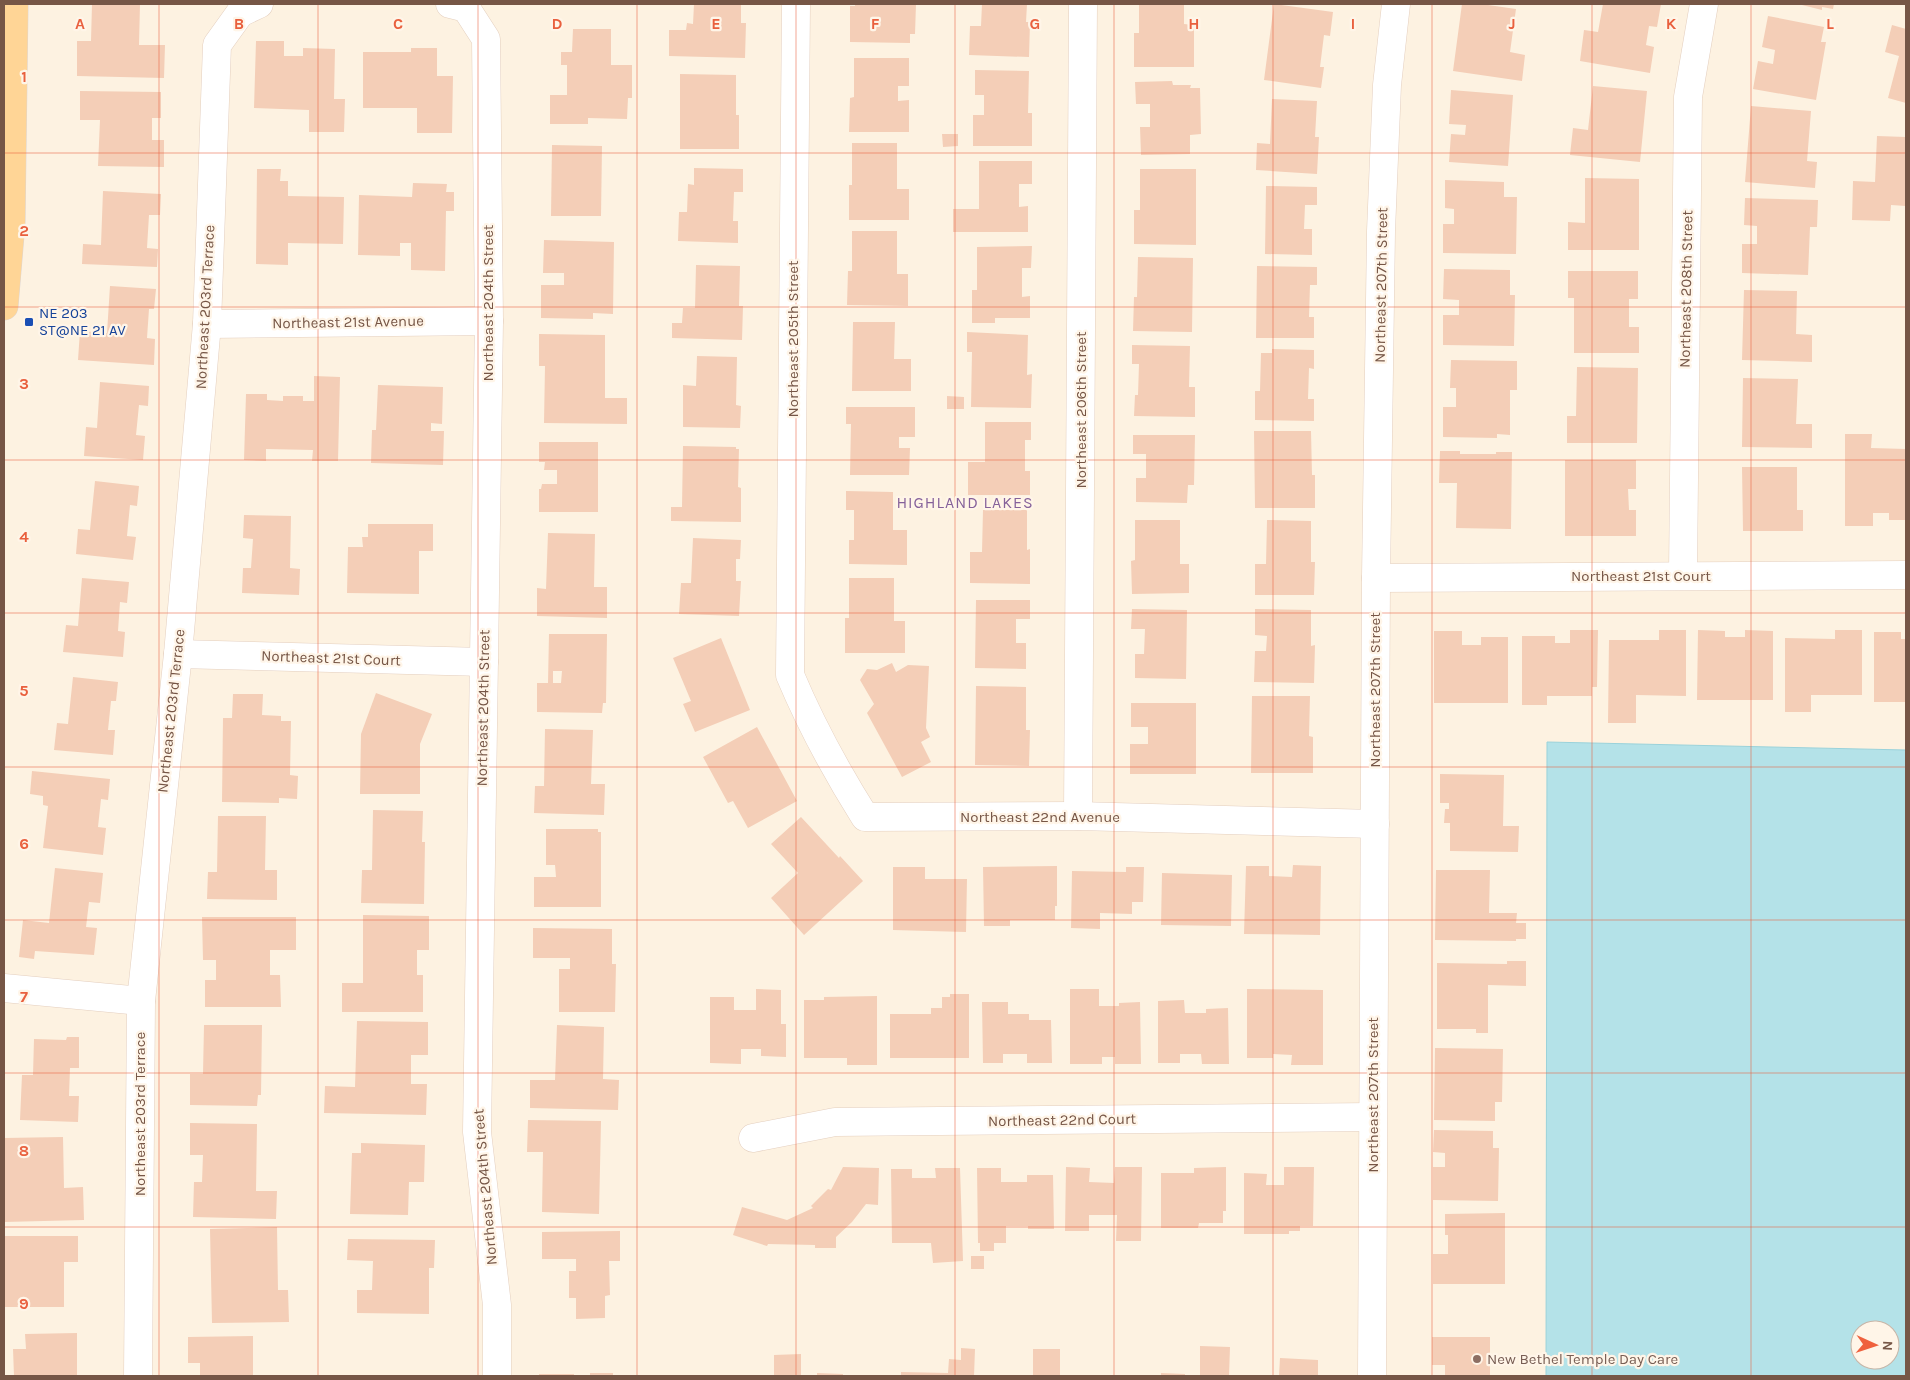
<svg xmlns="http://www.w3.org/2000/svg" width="1910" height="1380" font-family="Karla,sans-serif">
	<rect width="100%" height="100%" fill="#fdf2e1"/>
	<path fill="#b4e2e8" stroke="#9ad2da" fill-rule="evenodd" d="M1547,742L1906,750V1376H1546ZM1860,1330H1890V1360H1860Z"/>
	<g fill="#f4ceb7" fill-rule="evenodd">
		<path d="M92,4H140L139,45H165L164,78L77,76V41H91Z"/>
		<path d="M694,4H741V23H746L745,58L669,56V30H686L687,23L693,24Z"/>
		<path d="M855,4H916L915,34H910V43L850,42V6H855Z"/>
		<path d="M982,4H1027L1026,22H1030L1029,57L969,55L970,26H981Z"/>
		<path d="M1139,4H1184V24L1194,25V67H1134V33H1139Z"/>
		<path d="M1274,4L1333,12L1330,36L1324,35L1320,67H1324L1321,88L1264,80Z"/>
		<path d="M1462,4H1481L1516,9L1510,52L1525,55L1522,81L1453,71Z"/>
		<path d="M1603,4H1661L1657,27L1649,26L1646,45L1654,47L1650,73L1580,61L1584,30L1598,32Z"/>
		<path d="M1798,4H1834L1833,9L1822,7V10Z"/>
		<path d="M1768,16L1824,27L1821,42H1826L1816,100L1753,89L1758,61L1773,64L1775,50L1762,47Z"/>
		<path d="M1892,25L1906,29V103L1888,98L1899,56L1885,52Z"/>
		<path d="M573,29H611V65H632V98H628L627,119L588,118V124H550V95H567V65H561V52H572Z"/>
		<path d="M256,41H284V56H303V48L335,49L334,99H345L344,132H309V110L254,108Z"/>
		<path d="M411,48H437V76H453L452,133H417V108H363V52H411Z"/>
		<path d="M854,58H909V86H898V101L909,100V132H849L850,98L854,97Z"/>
		<path d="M975,70L1029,71L1028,113H1032V146H973V115H984V95H975Z"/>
		<path d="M680,74L736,75V115H739V149H680Z"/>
		<path d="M1172,81L1173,85H1191L1190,88H1200L1201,134L1190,135V154L1141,155L1140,127H1150V104H1136L1135,82Z"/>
		<path d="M1593,86L1647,91L1640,162L1570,155L1573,128L1588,130Z"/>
		<path d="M1451,90L1513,95L1508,166L1449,162L1451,134L1465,135L1466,125L1449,124Z"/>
		<path d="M80,91L161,92V118H152V140H164V167L98,166L100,120H80Z"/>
		<path d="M1272,99L1317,101L1315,137H1319L1317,174L1256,170L1257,143L1270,144Z"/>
		<path d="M1751,106L1811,111L1807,161L1817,162L1815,188L1745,182Z"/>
		<path d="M942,134H958V146L943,147Z"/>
		<path d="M1877,136L1906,137V206L1891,205L1890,221L1852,220L1853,181L1875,182Z"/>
		<path d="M852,143H897V189H909V220H849V185H852Z"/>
		<path d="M552,145L602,146L601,216H551Z"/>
		<path d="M979,161H1032V184H1019V207L1028,206V232H953V209H979Z"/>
		<path d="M694,168L743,169V192H734L733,221H738V243L678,241L679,212H687L688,184L694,185Z"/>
		<path d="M257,169H281L280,181H288V196L344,197L343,244L288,243V265L256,264Z"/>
		<path d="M1140,169H1196V245L1134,244V210H1140Z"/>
		<path d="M1585,178L1639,179V250H1568V222L1585,223Z"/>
		<path d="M1445,180L1504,182V197H1517L1516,254L1443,253V224H1454V209L1445,208Z"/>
		<path d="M413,183L447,184L446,192H454V211H446L445,271L411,270V243H400V256L358,255L359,195L412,197Z"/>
		<path d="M1266,186L1317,187V205H1305L1304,229H1312V255L1265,254Z"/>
		<path d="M103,191L161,194L160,215H149L147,248L158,249L157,267L82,264L83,244L101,245Z"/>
		<path d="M1745,198L1818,200L1817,227H1810L1808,275L1742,273V244H1757V226L1744,225Z"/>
		<path d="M852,231H897V274H908V306L847,305L848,271H852Z"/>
		<path d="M544,240L614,242L613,314L593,313V319L541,318V285H564V273H543Z"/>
		<path d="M1032,246L1031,268H1022V297L1030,296V318H995V323H972V290H977V247Z"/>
		<path d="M1138,257L1193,258L1192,332L1133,331L1134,297H1137Z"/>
		<path d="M696,265L740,266L739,306H743L742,340L672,338V323H682L683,308H695Z"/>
		<path d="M1257,266L1317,267V285H1310L1309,317H1314V338H1256Z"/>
		<path d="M1444,269L1510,270V295H1515L1514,346L1443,345V315H1459V300L1443,299Z"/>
		<path d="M1568,271H1638V299H1629V327H1639V353H1574V298H1568Z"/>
		<path d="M110,286L156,289L154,309H149L147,338L155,339L154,365L78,360L80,331L107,333Z"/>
		<path d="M1744,290L1797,291L1796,334L1812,335V362L1742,360Z"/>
		<path d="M853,322H895L894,359H911V391H852Z"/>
		<path d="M967,332L1028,335L1027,375L1032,374L1031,408L971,407L972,352H967Z"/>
		<path d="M539,334L605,335V398H627V424L544,423L545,366H539Z"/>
		<path d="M1132,345L1190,346L1189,387H1195V417L1134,416L1135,395H1138L1139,364H1132Z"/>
		<path d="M1272,349L1314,350V369L1309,368L1308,399H1314V421L1255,420V391H1260L1261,353H1272Z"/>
		<path d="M697,356L737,357L736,405L741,406L740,428L683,427V385L696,386Z"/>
		<path d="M1451,360L1517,361V390H1510V435L1497,434V438L1443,437V407H1456V388H1450Z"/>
		<path d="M1577,367L1638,368L1637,443H1567V416H1576Z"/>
		<path d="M314,376L340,377L338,461H312L313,450L266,449V461L244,460L246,394H267V400L283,401V396H303V401H314Z"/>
		<path d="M1743,378L1798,379L1796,424H1812V448L1742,447Z"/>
		<path d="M100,382L149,386L148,406L139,405L136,435L145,436L143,460L84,456L86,427L97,428Z"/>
		<path d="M378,385L443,387L442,424L431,423V431H444L443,465L371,463L372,430H376Z"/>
		<path d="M947,396L964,397V409H947Z"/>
		<path d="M846,407H915V437H899V448H910L909,475H850L851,424H846Z"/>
		<path d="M985,422H1031V440H1025V471H1030V495H968V462H985Z"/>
		<path d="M1254,431H1311L1312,475H1315V508H1255Z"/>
		<path d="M1845,434H1872L1871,448L1906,449V520H1889V513H1873V526H1845Z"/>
		<path d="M1133,435H1195L1194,485H1188L1187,503L1136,502V478H1146V454H1133Z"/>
		<path d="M539,442H598V512H539V489H541L542,484H557V470H544L545,462H539Z"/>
		<path d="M683,446L736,447V449H739L738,487L741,488V522L671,521V507H682Z"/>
		<path d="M1440,451H1460V454H1496V452H1512L1511,529L1456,528L1457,483H1439Z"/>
		<path d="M1565,460H1636V489H1628L1629,510H1636V536H1565Z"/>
		<path d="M1742,467H1797V510H1803V531H1743Z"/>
		<path d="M95,481L139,486L137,506L130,505L127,536L136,537L133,560L76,554L78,529L90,530Z"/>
		<path d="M846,491L893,492V530H907V565L849,564V540H854V510H846Z"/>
		<path d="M983,510H1027V550L1030,549V584L970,583V552H982Z"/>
		<path d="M244,515L291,516L290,568L300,569L299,595L242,593L243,568H251L253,539L243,538Z"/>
		<path d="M1135,520H1180V564H1189V593L1132,594L1131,561L1135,560Z"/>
		<path d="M1267,520L1311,521V562H1315L1314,595H1255V564H1266Z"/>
		<path d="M368,524H433V551H419V594L347,593L348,547H363L362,537H368Z"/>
		<path d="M548,533L595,534L594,587H607V618L537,616V588L546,589Z"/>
		<path d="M693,538L741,540L740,559H736V581H741L739,616L679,614L681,583H691Z"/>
		<path d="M82,578L129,582L127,603L120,602L118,631L125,632L123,657L63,652L66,625L78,626Z"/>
		<path d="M849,578H894V621H905V653H845V618H849Z"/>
		<path d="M976,600H1030V619H1016V643H1026V669L975,668Z"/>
		<path d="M1132,609L1187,610L1186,679L1135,678V654H1144L1145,629H1131Z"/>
		<path d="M1255,609L1311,610V646L1315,645L1314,683L1254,682L1255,651H1266L1267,636L1255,635Z"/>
		<path d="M1570,630H1598L1597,687H1592V696H1547V705H1522V636H1555V643H1570Z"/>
		<path d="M1659,630H1686V696L1636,695V723H1608L1609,640H1659Z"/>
		<path d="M1698,630L1725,631V637H1745V630L1773,631V700H1697Z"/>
		<path d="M1835,630H1862V695H1811V712H1785V638L1835,639Z"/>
		<path d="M1434,631H1462V645H1481V637H1508V703H1434Z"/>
		<path d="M1874,632H1901V639H1906V702H1874Z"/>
		<path d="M549,634H607L606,703H603L602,713L537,712V683H548ZM553,671H562L561,683H553Z"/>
		<path d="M721,638L750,710L695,732L683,704L691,701L673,658Z"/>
		<path d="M892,663L896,672L908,665L929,666L926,728L930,737L921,742L931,762L902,777L867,713L874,704L860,680L867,669L877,670Z"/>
		<path d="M73,677L118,682L116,701H111L108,730H115L113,755L54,750L57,723L68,724Z"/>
		<path d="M976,686L1026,687V730H1030L1029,766L975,765Z"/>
		<path d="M376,693L432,714L420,744V794H360L361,734Z"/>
		<path d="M233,694H263L262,715L281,716V721H291L290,775L298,776L297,799L279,798V803L222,802L223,718H232Z"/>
		<path d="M1252,696H1310L1309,736L1313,737V773H1251Z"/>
		<path d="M1131,703H1196V774H1130V744H1148V727H1131Z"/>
		<path d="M757,727L797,801L748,828L733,801L728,803L703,757Z"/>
		<path d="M545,729L593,730L591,784H605L604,815L534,813L535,786H544Z"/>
		<path d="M32,771L110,779L108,800L101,799L98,827L106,828L103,855L43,848L48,806L43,805V796L30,794Z"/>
		<path d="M1440,774L1504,775L1503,826H1519L1518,852L1450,851V823H1444L1445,809H1449V803H1440Z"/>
		<path d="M373,810L423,811L422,842H425L424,904L361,903L362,870H372Z"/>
		<path d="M218,816H266L265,870H277V900L207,899L208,872H217Z"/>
		<path d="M801,817L839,858L840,856L863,881L804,935L771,898L798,873L771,844Z"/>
		<path d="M546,829H598V832H601V907H534V877H556L555,865H546Z"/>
		<path d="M1293,865L1321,866L1320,935L1244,934L1246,866H1269V876L1292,877Z"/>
		<path d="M1057,866V906H1055V920H1010V926H984L983,867Z"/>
		<path d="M893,867H925V879H967L966,932L893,930Z"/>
		<path d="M1126,867H1144L1143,902H1132V914L1100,913V929L1071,928L1072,871L1126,872Z"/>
		<path d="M55,868L103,873L100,903L89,902L86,927L97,928L94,955L35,951L34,959L19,957L23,920L49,923Z"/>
		<path d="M1436,870H1490L1489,913H1517L1516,923H1526V939H1516V941L1435,940Z"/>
		<path d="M1162,873L1232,875L1231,926L1161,925Z"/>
		<path d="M363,915L429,916V950H417V975H423V1012H342V983H363Z"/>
		<path d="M202,917H296V950H270V975H280L281,1007H205V980H216V960H203Z"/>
		<path d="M533,928L612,929V964H616L615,1012H559V969H570V958H533Z"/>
		<path d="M1507,961H1526V986L1488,985V1033H1476V1029H1437V963L1507,964Z"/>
		<path d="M756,989L781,990V1024H786V1057L761,1056V1049H741V1064L710,1063V997H734V1010H756Z"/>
		<path d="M1070,989H1099V1006H1119V1003L1140,1002L1141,1064H1115V1057H1102V1064H1070Z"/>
		<path d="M1247,989L1323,990V1065H1291L1292,1055L1273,1054V1058H1247Z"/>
		<path d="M950,994H969V1058H890V1014H931V1008H942V997H950Z"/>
		<path d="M877,996V1065H847V1058H804V1000H824V997Z"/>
		<path d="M1184,1000L1185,1013H1206V1009L1228,1008L1229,1064H1202L1201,1054H1180V1063H1158V1001Z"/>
		<path d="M982,1002H1008V1014H1029V1020H1051L1052,1063H1027V1054H1003V1063H983Z"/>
		<path d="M357,1021L428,1022V1055H411V1084H427L426,1115L324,1113L325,1086L355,1087Z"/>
		<path d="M204,1025H262L261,1095H258L257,1106L190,1105V1074H203Z"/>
		<path d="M557,1025L604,1027L603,1079L619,1080L618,1110L530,1108V1080H555Z"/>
		<path d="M67,1037H79V1068H70L69,1096H79L78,1122L20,1120L22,1075H33L34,1039L66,1040Z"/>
		<path d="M1435,1048L1503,1049L1502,1102H1495V1121L1434,1120Z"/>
		<path d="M528,1120L601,1121L599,1214L542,1212L543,1152H527Z"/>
		<path d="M190,1123L257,1124L256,1191H277L276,1219L193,1217L194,1182H202L203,1155H190Z"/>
		<path d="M1434,1130L1493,1131V1148H1499L1498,1201L1433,1200V1167H1445V1153L1433,1152Z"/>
		<path d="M63,1137L64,1188L83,1187L84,1220L4,1222V1138Z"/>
		<path d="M361,1143L425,1145L424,1182H409L408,1215L350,1214L352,1153H361Z"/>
		<path d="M843,1167L879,1168L878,1205L866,1204L852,1222L836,1237V1248H815V1245L768,1244L767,1246L733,1235L742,1207L787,1220L813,1208L811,1206L828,1189L831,1190Z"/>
		<path d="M1066,1167L1090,1168L1089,1182L1114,1183L1115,1167H1142L1141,1241H1116L1117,1215H1089V1231H1065Z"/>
		<path d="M1226,1167V1211H1223V1223H1199L1198,1228H1161V1173H1194V1168Z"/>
		<path d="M1284,1167H1314L1313,1226H1300V1231H1289V1234H1244V1173L1267,1174L1266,1185H1284Z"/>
		<path d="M935,1168H960L963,1261L933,1263L931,1243H892L891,1169H912V1178H936Z"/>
		<path d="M977,1168H1001V1182H1027V1175H1053L1054,1229H1028V1226H1006V1243H994V1251H980V1243H978Z"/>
		<path d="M1505,1213V1284H1433V1254H1448V1235H1445V1214Z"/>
		<path d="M277,1227L278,1290H288L289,1322L212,1323L210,1229Z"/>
		<path d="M620,1231V1261H609L610,1295L605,1296V1318L576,1319V1298H569V1271H576V1259H542V1232Z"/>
		<path d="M4,1236H78V1262H64V1307H4Z"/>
		<path d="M348,1239L435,1240L434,1268H429V1314L357,1313V1290H372L373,1261L347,1260Z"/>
		<rect x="971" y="1256" width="13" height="13"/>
		<path d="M77,1333V1376H14L13,1349H26L25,1334Z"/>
		<path d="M253,1336V1376H200V1363H188V1337Z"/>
		<path d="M1432,1337H1490V1376H1445V1365H1432Z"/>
		<path d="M1200,1346L1230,1347L1229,1376H1200Z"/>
		<path d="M961,1348L975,1349L974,1376H901V1372L948,1373L949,1359L961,1360Z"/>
		<rect x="1033" y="1349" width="27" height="27"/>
		<path d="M801,1354V1376H774V1355Z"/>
		<path d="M1280,1358L1318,1360V1376H1279Z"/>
		<rect x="590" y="1373" width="23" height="3"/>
		<path d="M817,1373L843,1374V1376H817Z"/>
		<path d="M1161,1373L1185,1374V1376H1161Z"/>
		<rect x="539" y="1374" width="35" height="2"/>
	</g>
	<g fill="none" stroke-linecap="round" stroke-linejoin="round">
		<g stroke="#e4cfbf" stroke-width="29">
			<g id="street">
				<path d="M450,4L466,8L486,39L489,321L477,1132L497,1305V1376"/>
				<path d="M796,4L790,675C811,725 836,771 865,817L1078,816L1375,824"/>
				<path d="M207,324L489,321"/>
				<path d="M1683,575L1688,97L1704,4"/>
				<path d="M1376,578L1906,575"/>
				<path d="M178,654L484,662"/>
				<path d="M1078,816L1083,4"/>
				<path d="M4,988L141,1001"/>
				<path d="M753,1138L835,1122L1372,1117"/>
				<path d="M138,1376L141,1001L178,654L207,324L217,45L240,13L259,4"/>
				<path d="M1372,1376L1376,578L1381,231L1387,85L1396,4"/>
			</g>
		</g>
		<g stroke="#ded6d3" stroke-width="29">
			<path id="primary" d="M4,306L11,223L14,4"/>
		</g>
		<use href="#street" stroke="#fff" stroke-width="28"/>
		<use href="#primary" stroke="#ffd596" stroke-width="28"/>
	</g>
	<path fill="none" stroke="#e9603e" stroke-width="1" stroke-opacity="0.55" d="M159,4V1376M318,4V1376M478,4V1376M637,4V1376M796,4V1376M955,4V1376M1114,4V1376M1273,4V1376M1432,4V1376M1592,4V1376M1751,4V1376M4,153H1906M4,307H1906M4,460H1906M4,613H1906M4,767H1906M4,920H1906M4,1073H1906M4,1227H1906"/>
	<rect fill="#1a4fb4" stroke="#fff5e8" stroke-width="2" x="24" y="317" width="10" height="10" rx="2.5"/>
	<circle fill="#8d6e63" stroke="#fff5e8" stroke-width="2" cx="1477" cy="1359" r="5"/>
	<g text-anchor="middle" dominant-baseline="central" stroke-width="4.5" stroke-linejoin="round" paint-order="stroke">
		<g font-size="15" fill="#765646" stroke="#fff5e8">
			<text transform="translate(1381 285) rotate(-89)">Northeast 207th Street</text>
			<text transform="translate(1686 289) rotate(-89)">Northeast 208th Street</text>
			<text transform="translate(488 303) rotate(-90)">Northeast 204th Street</text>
			<text transform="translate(205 307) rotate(-87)">Northeast 203rd Terrace</text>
			<text transform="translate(348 322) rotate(-1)">Northeast 21st Avenue</text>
			<text transform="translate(793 339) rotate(-90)">Northeast 205th Street</text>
			<text transform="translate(1081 410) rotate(-90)">Northeast 206th Street</text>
			<text x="1641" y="576">Northeast 21st Court</text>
			<text transform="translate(331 658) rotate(2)">Northeast 21st Court</text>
			<text transform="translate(1375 690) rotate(-90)">Northeast 207th Street</text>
			<text transform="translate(483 708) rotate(-89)">Northeast 204th Street</text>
			<text transform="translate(171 711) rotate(-84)">Northeast 203rd Terrace</text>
			<text x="1040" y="817">Northeast 22nd Avenue</text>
			<text transform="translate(1373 1095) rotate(-90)">Northeast 207th Street</text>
			<text transform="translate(140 1114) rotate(-90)">Northeast 203rd Terrace</text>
			<text transform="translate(1062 1120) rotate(-1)">Northeast 22nd Court</text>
			<text transform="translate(485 1187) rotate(-95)">Northeast 204th Street</text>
		</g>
		<g font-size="15" fill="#164399" stroke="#fff5e8" text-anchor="start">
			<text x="39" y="313">NE 203<tspan x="39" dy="17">ST@NE 21 AV</tspan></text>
		</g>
		<g font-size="15" fill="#785e54" stroke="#fff5e8" text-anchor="start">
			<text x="1487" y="1359">New Bethel Temple Day Care</text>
		</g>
		<g font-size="16" letter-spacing="1" fill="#85619a" stroke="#fff5e8">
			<text x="965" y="502">HIGHLAND LAKES</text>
		</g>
	</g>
	<g font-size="16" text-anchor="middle" font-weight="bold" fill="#e9603e" stroke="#fff5e8" stroke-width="4.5" stroke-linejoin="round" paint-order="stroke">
		<text x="80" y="29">A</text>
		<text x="239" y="29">B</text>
		<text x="398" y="29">C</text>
		<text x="557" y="29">D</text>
		<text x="716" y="29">E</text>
		<text x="875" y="29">F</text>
		<text x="1035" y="29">G</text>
		<text x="1194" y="29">H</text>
		<text x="1353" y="29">I</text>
		<text x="1512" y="29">J</text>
		<text x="1671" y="29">K</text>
		<text x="1830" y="29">L</text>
		<text x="24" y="82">1</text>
		<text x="24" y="236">2</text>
		<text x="24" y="389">3</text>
		<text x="24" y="542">4</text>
		<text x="24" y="696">5</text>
		<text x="24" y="849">6</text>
		<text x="24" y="1002">7</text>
		<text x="24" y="1156">8</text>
		<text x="24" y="1309">9</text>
	</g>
	<rect width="1910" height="1380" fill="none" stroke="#765646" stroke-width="10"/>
	<g transform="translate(1875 1345) rotate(93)"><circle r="24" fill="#fff5e8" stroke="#c8b5a7"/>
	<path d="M0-4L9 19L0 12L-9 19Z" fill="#ef613e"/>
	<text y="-8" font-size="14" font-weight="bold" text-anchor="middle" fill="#765646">N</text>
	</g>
</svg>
